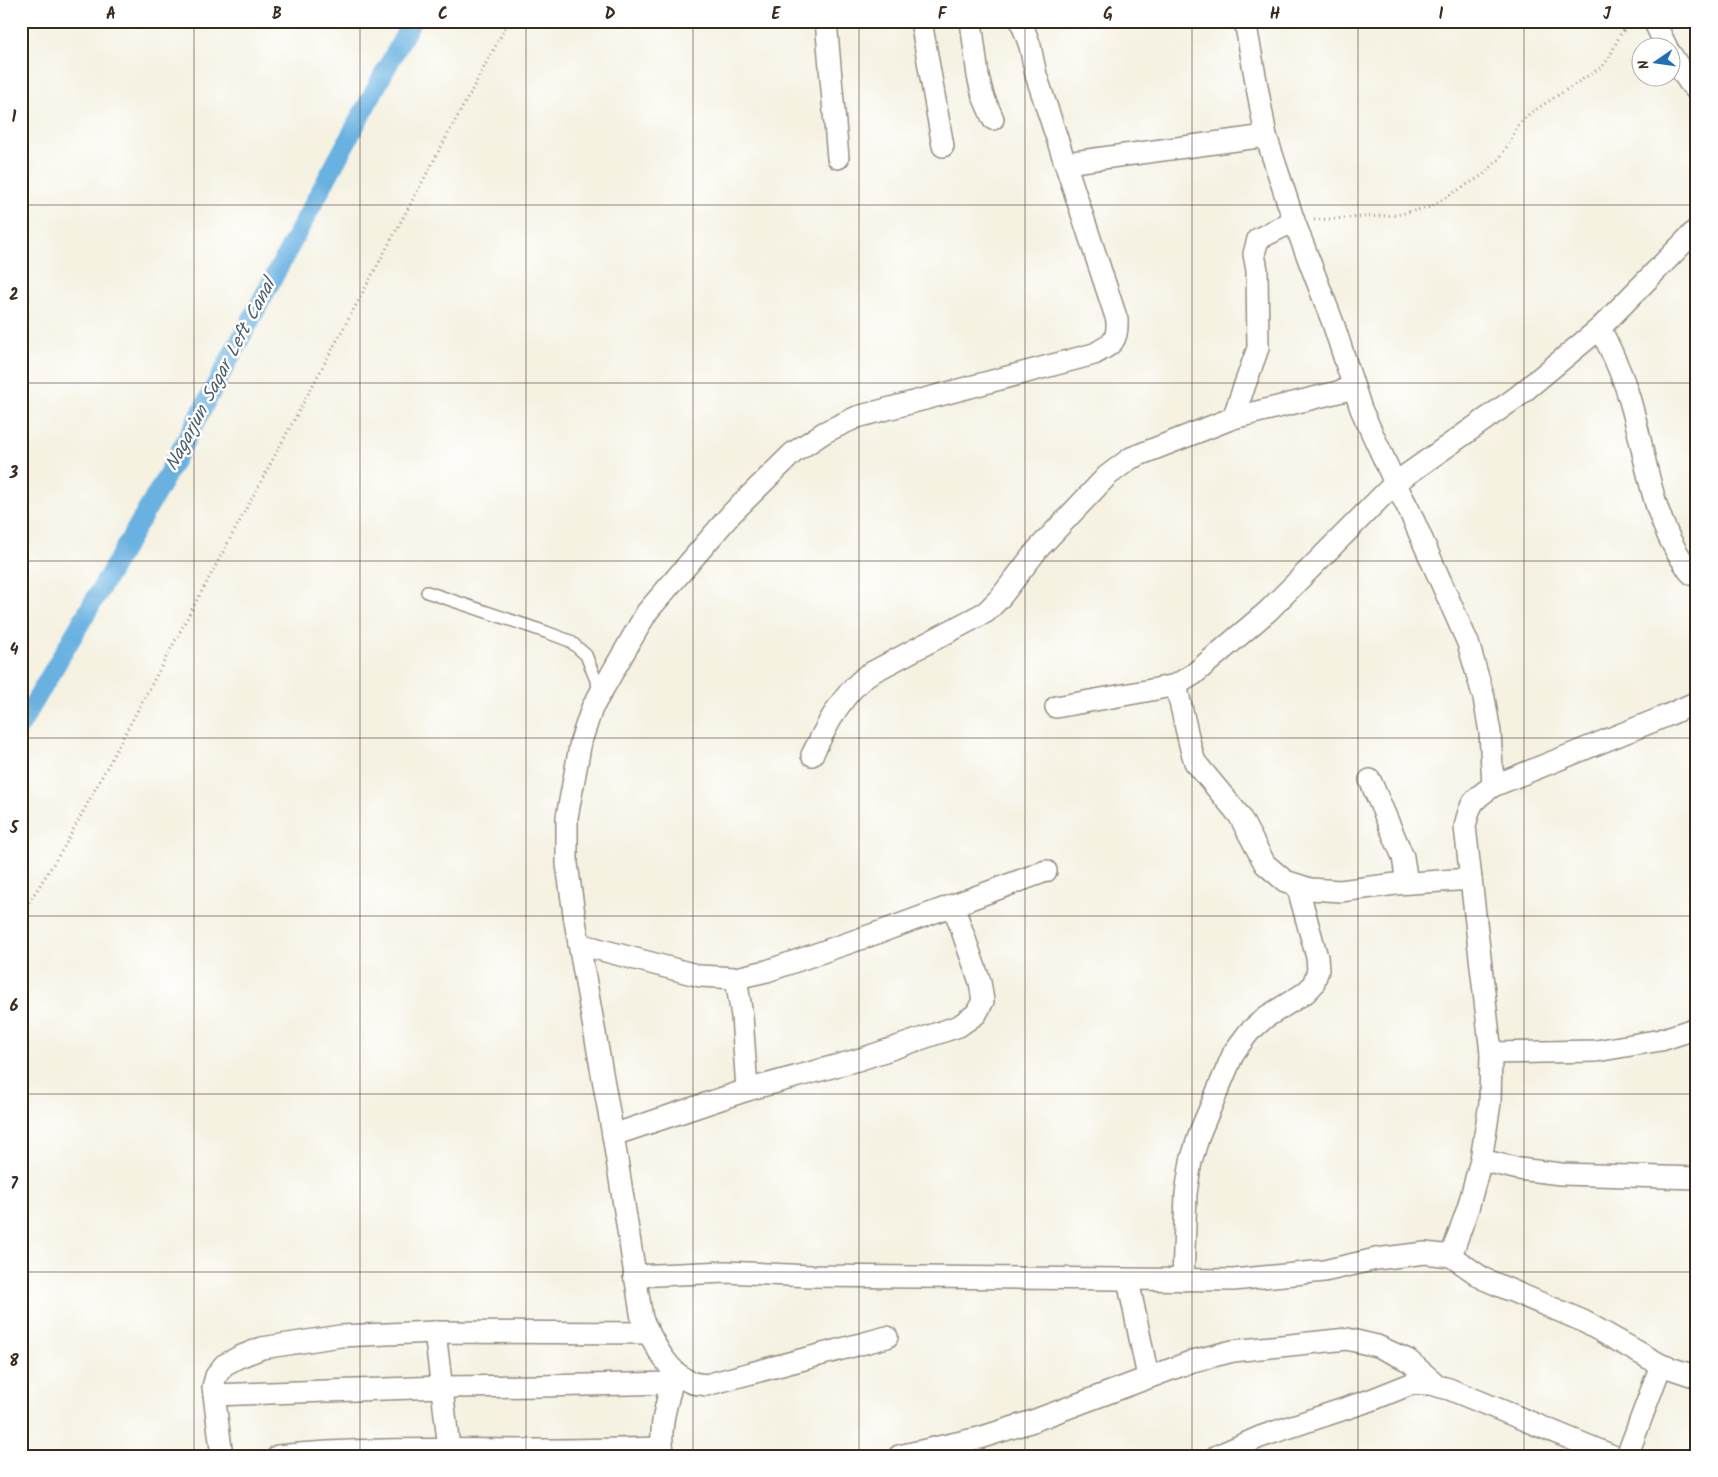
<svg xmlns="http://www.w3.org/2000/svg" width="1718" height="1477" viewBox="0 0 1718 1477" font-family="Kalam,sans-serif">
	<style>
		.lines { fill: none; stroke-linecap: round; stroke-linejoin: round }
		.canal { stroke: #68b1e0; stroke-width: 19 }
		.lane-casing { stroke: #988e80; stroke-width: 14 }
		.street-casing { stroke: #988e80; stroke-width: 24 }
		.path { stroke: #988e80; stroke-width: 3; stroke-dasharray: 1 4; stroke-linecap: butt }
		.lane { stroke: #fff; stroke-width: 11 }
		.street { stroke: #fff; stroke-width: 21 }
		.grid { fill: none; stroke: #3b2a1e; stroke-width: 1; stroke-opacity: 0.55 }
		.labels { text-anchor: middle; dominant-baseline: central; stroke-width: 5; stroke-linejoin: round; paint-order: stroke }
		.water-label { font-size: 19px; font-style: italic; fill: #4d606c; stroke: #fff }
		.neatline { fill: none; stroke: #3b2a1e; stroke-width: 2 }
		.grid-label { font-size: 16px; text-anchor: middle; font-weight: bold; fill: #3b2a1e }
	</style>
	<rect width="100%" height="100%" fill="#fff"/>
	<filter id="ink" filterUnits="userSpaceOnUse"><feTurbulence type="fractalNoise" baseFrequency=".02" numOctaves="2"/><feDisplacementMap in="SourceGraphic" scale="10" xChannelSelector="R" yChannelSelector="G"/><feConvolveMatrix kernelMatrix="1 2 1 2 8 2 1 2 1" color-interpolation-filters="sRGB"/></filter>
	<filter id="wash" filterUnits="userSpaceOnUse"><feTurbulence type="fractalNoise" baseFrequency=".0096" numOctaves="4" result="noise"/><feDisplacementMap in="SourceGraphic" scale="20" xChannelSelector="R" yChannelSelector="G"/><feGaussianBlur stdDeviation="1.12" result="paint"/><feColorMatrix in="noise" values="0 0 0 0 0 0 0 0 0 0 0 0 0 0 0 0 0 1.4 0 .05"/><feComposite in="paint" operator="in"/></filter>
	<g filter="url(#wash)">
		<rect width="100%" height="100%" fill="#f5f2e2"/>
		<g class="lines">
			<polyline class="canal" points="21,725 162,484 412,21"/>
		</g>
	</g>
	<g filter="url(#ink)">
		<g class="lines">
			<defs>
				<polyline id="lane" points="427,592 546,632 570,641 586,655 601,693"/>
				<g id="street">
					<polyline points="826,21 838,158"/>
					<polyline points="921,21 943,146"/>
					<polyline points="971,21 978,76 983,96 993,119"/>
					<polyline points="1245,21 1266,136 1294,221 1333,323 1361,409 1395,483 1409,510 1468,643 1484,698 1490,732 1493,786"/>
					<polyline points="1654,21 1667,48"/>
					<polyline points="1670,53 1689,82 1697,91"/>
					<polyline points="1066,163 1266,136"/>
					<path d="M1600 328C1611 350 1621 371 1628 394 1646 450 1649 514 1684 563 1688 569 1690 575 1697 576"/>
					<polyline points="1233,418 1258,348 1257,270 1254,254 1258,239 1294,221"/>
					<polyline points="1176,685 1191,749 1195,762 1239,815 1265,864 1285,881 1310,889 1340,891 1396,884 1471,879"/>
					<polyline points="1056,707 1146,691 1176,685 1194,674 1268,611 1395,483 1517,397 1600,328 1697,229"/>
					<path d="M812 755C829 722 838 700 867 675L986 612 1000 598 1037 550 1107 476 1131 458 1233 418 1354 388"/>
					<polyline points="1370,780 1403,857 1407,883"/>
					<polyline points="579,944 700,976 736,978 767,971 883,931 1046,871"/>
					<polyline points="736,978 742,1016 747,1090"/>
					<polyline points="1491,1053 1596,1051 1661,1040 1697,1028"/>
					<polyline points="613,1135 747,1090 861,1059 959,1026 976,1014 983,1001 980,982 953,905"/>
					<polyline points="1481,1160 1519,1169 1561,1174 1697,1178"/>
					<path d="M1451 1256 1468 1208 1481 1160 1490 1103 1491 1053 1465 827C1470 802 1473 800 1493 786L1666 716 1697 702"/>
					<polyline points="634,1276 725,1272 811,1276 1233,1280 1324,1271 1376,1259 1425,1253 1451,1256 1484,1279 1583,1321 1661,1365 1697,1377"/>
					<polyline points="1128,1280 1148,1377"/>
					<polyline points="1183,1280 1186,1193 1191,1161 1200,1132 1234,1052 1249,1032 1266,1017 1305,993 1313,985 1318,970 1317,957 1297,885"/>
					<polyline points="435,1332 450,1456"/>
					<path d="M887 1337 706 1385C701 1384 695 1384 690 1382 666 1371 653 1341 642 1319L613 1135 575 921 567 864V817L581 741 592 708 647 612 732 513 793 453 825 432 857 417 1094 354C1112 344 1118 342 1117 320L1036 75 1030 46 1021 21"/>
					<polyline points="214,1395 442,1387 542,1386 672,1383"/>
					<polyline points="222,1456 213,1387 216,1376 224,1365 239,1357 262,1348 340,1336 435,1332 649,1333"/>
					<path d="M278 1456C366 1447 455 1450 544 1450 583 1450 623 1449 662 1448"/>
					<path d="M664 1456C657 1429 668 1399 675 1372"/>
					<polyline points="899,1456 979,1438 1030,1422 1193,1361 1233,1351 1347,1339 1377,1346 1408,1360 1437,1385"/>
					<polyline points="1217,1456 1260,1437 1371,1400 1411,1384 1430,1384 1449,1389 1613,1456"/>
					<polyline points="1627,1456 1661,1365"/>
				</g>
			</defs>
			<use href="#lane" class="lane-casing"/>
			<use href="#street" class="street-casing"/>
			<g class="path">
				<polyline points="1314,220 1396,215 1430,207 1483,175 1499,159 1511,140 1517,126 1529,114 1603,66 1609,58 1620,35 1631,21"/>
				<polyline points="21,915 64,847 509,21"/>
				<polyline points="21,1105 26,1151 21,1160"/>
			</g>
			<use href="#lane" class="lane"/>
			<use href="#street" class="street"/>
		</g>
	</g>
	<path class="grid" d="M194 21V1456M360 21V1456M526 21V1456M693 21V1456M859 21V1456M1025 21V1456M1192 21V1456M1358 21V1456M1524 21V1456M21 205H1697M21 383H1697M21 561H1697M21 738H1697M21 916H1697M21 1094H1697M21 1272H1697"/>
	<g class="labels">
		<g class="water-label">
			<text transform="translate(221 375) rotate(-62)">Nagarjun Sagar Left Canal</text>
		</g>
	</g>
	<rect width="1718" height="1477" fill="none" stroke="#fff" stroke-width="55"/>
	<g transform="translate(1656 62) rotate(257)"><circle r="24" fill="#ffffff" stroke="#b1aaa5"/>
	<path d="M0-4L9 19L0 12L-9 19Z" fill="#1f6fb2"/>
	<text y="-8" font-size="14" font-weight="bold" text-anchor="middle" fill="#3b2a1e">N</text>
	</g>
	<rect x="28" y="28" width="1662" height="1422" class="neatline"/>
	<g class="grid-label">
		<text x="111" y="19">A</text>
		<text x="277" y="19">B</text>
		<text x="443" y="19">C</text>
		<text x="610" y="19">D</text>
		<text x="776" y="19">E</text>
		<text x="942" y="19">F</text>
		<text x="1108" y="19">G</text>
		<text x="1275" y="19">H</text>
		<text x="1441" y="19">I</text>
		<text x="1607" y="19">J</text>
		<text x="14" y="122">1</text>
		<text x="14" y="300">2</text>
		<text x="14" y="478">3</text>
		<text x="14" y="655">4</text>
		<text x="14" y="833">5</text>
		<text x="14" y="1011">6</text>
		<text x="14" y="1189">7</text>
		<text x="14" y="1366">8</text>
	</g>
</svg>
